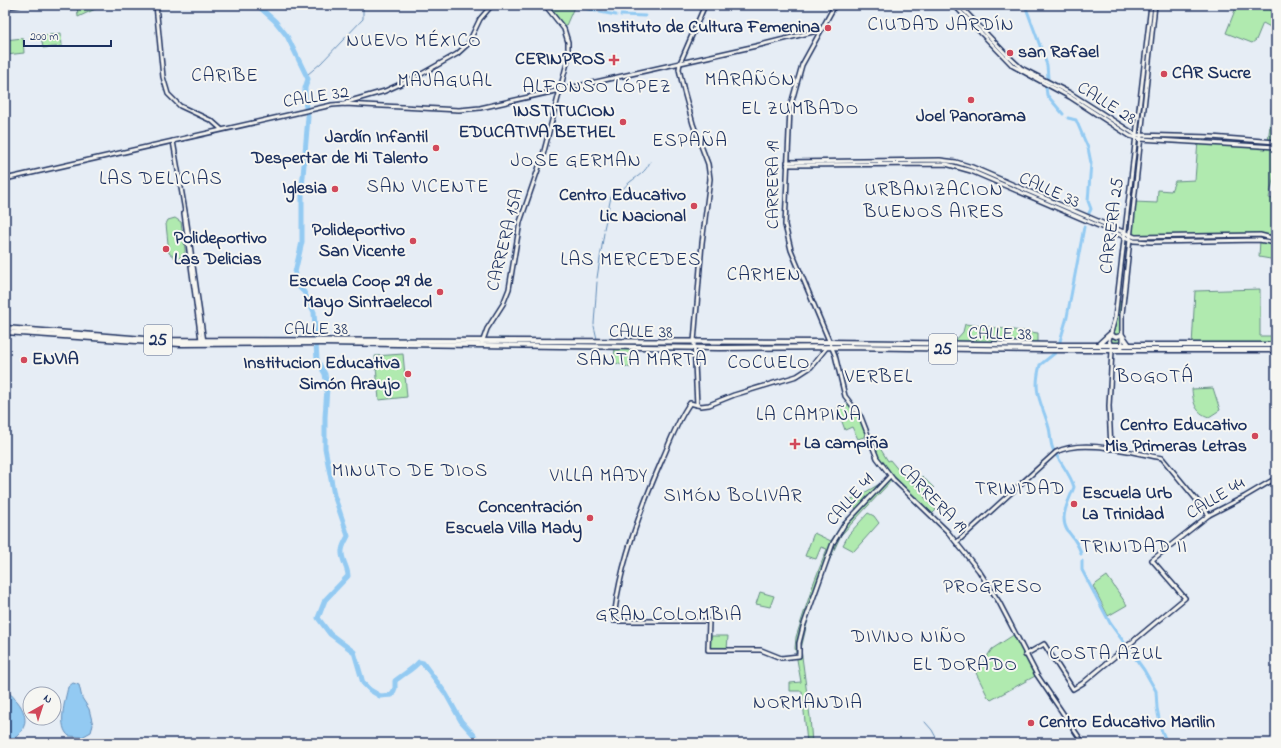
<svg xmlns="http://www.w3.org/2000/svg" width="1281" height="748" viewBox="0 0 1281 748" font-family="'Indie Flower',sans-serif">
	<style>
		.green { fill: #b0eaaf; stroke: #668c86 }
		.water { fill: #93caf2; stroke: #638cb7 }
		.lines { fill: none; stroke-linecap: round; stroke-linejoin: round }
		.stream { stroke: #638cb7; stroke-width: 1 }
		.canal { stroke: #93caf2; stroke-width: 3 }
		.river { stroke: #93caf2; stroke-width: 5 }
		.tertiary-casing { stroke: #1b2f5e; stroke-width: 6 }
		.secondary-casing { stroke: #1b2f5e; stroke-width: 6 }
		.trunk-casing { stroke: #1b2f5e; stroke-width: 7 }
		.tertiary { stroke: #f6f6f2; stroke-width: 3 }
		.secondary { stroke: #f6f6f2; stroke-width: 3 }
		.trunk { stroke: #f6f6f2; stroke-width: 4 }
		.poi-dot { fill: #d1495b; stroke: #f6f6f2; stroke-width: 1.5 }
		.labels { text-anchor: middle; dominant-baseline: central; stroke-width: 4; stroke-linejoin: round; paint-order: stroke }
		.shield { fill: #f6f6f2; stroke: #5d6b8a; stroke-width: 1 }
		.shield-label { font-size: 17px; font-weight: bold; fill: #1b2f5e }
		.poi-label { font-size: 18px; font-weight: bold; fill: #1b2f5e; stroke: #f6f6f2; text-anchor: end }
		.street-label { font-size: 18px; fill: #1b2f5e; stroke: #f6f6f2 }
		.neighbourhood-label { font-size: 19px; letter-spacing: 1px; fill: #1b2f5e; stroke: #f6f6f2 }
	</style>
	<rect width="100%" height="100%" fill="#e6edf5"/>
	<filter id="ink" filterUnits="userSpaceOnUse"><feTurbulence type="fractalNoise" baseFrequency=".025" numOctaves="2"/><feDisplacementMap in="SourceGraphic" scale="8" xChannelSelector="R" yChannelSelector="G"/><feConvolveMatrix kernelMatrix="1 2 1 2 8 2 1 2 1" color-interpolation-filters="sRGB"/></filter>
	<g filter="url(#ink)">
		<g class="green">
			<polygon points="77,5 104,5 78,17"/>
			<polygon points="545,5 575,5 564,30"/>
			<polygon points="1237,5 1276,5 1276,30 1263,23 1256,40 1252,43 1226,33"/>
			<polygon points="61,33 62,46 43,48 41,36"/>
			<polygon points="23,38 24,53 6,55 5,40"/>
			<polygon points="1276,101 1276,142 1268,142 1272,108"/>
			<polygon points="1198,141 1276,147 1276,167 1269,198 1276,200 1276,239 1260,235 1150,238 1130,235 1134,202 1157,203 1158,190 1171,191 1175,181 1195,180"/>
			<polygon points="175,218 181,222 185,249 185,253 179,258 175,258 169,253 166,224 168,220"/>
			<polygon points="1260,240 1276,243 1276,260 1259,257"/>
			<polygon points="1260,289 1260,336 1274,336 1274,311 1276,311 1276,345 1192,346 1195,291"/>
			<polygon points="1117,301 1123,302 1122,345 1109,345"/>
			<polygon points="965,324 1038,333 1038,345 953,343 963,332"/>
			<polygon points="615,349 632,350 631,368 613,362"/>
			<polygon points="403,354 407,397 379,400 375,356"/>
			<path d="M1213 388 1220 410 1209 417C1195 413 1193 402 1192 389Z"/>
			<polygon points="851,404 861,417 867,436 858,439 852,427 845,430 837,408"/>
			<polygon points="878,445 888,461 890,460 900,472 914,485 922,476 934,488 924,497 936,510 931,515 893,479 841,535 827,565 808,619 801,649 810,717 812,743 807,743 802,691 790,691 790,683 801,682 795,648 796,637 814,582 827,549 821,547 816,559 805,556 814,533 831,541 842,524 856,509 850,501 883,482 890,476 872,448"/>
			<polygon points="868,513 874,516 879,523 854,551 843,545 849,534"/>
			<polygon points="1107,576 1127,605 1108,616 1093,586"/>
			<polygon points="760,592 774,596 770,607 756,604"/>
			<polygon points="1015,634 1037,675 991,700 988,697 976,673 992,649"/>
			<polygon points="708,636 728,636 727,650 708,650"/>
		</g>
		<g class="water">
			<path d="M73 683 79 685 82 698 89 709 93 725 91 732 82 737 69 736C57 727 65 701 68 687Z"/>
			<path d="M5 691C10 692 13 697 17 701 31 718 26 734 6 743Z"/>
		</g>
		<g class="lines">
			<g class="stream">
				<polyline points="307,75 321,63 363,19 363,10 366,5"/>
				<path d="M604 229 611 197C620 193 623 188 630 182 639 175 645 173 650 162"/>
				<polyline points="597,278 604,233"/>
				<polyline points="594,324 597,282"/>
				<polyline points="594,326 597,339"/>
				<polyline points="925,722 932,730 939,743"/>
			</g>
			<g class="canal">
				<polyline points="1025,5 1047,65 1048,78"/>
				<polyline points="577,6 596,11"/>
				<polyline points="600,12 616,15"/>
				<polyline points="621,15 645,16"/>
				<polyline points="1046,87 1047,95 1063,114"/>
				<polyline points="1068,118 1076,120 1088,148 1091,163 1088,201 1091,209 1089,213"/>
				<path d="M1081 554C1079 544 1073 538 1067 530 1059 516 1069 501 1074 487 1070 473 1060 463 1053 449 1050 443 1051 435 1049 428 1042 402 1032 394 1040 365L1055 353 1058 348 1067 317 1084 227"/>
				<polyline points="1082,561 1082,570 1110,623 1144,670 1156,691 1157,708 1161,729 1167,743"/>
			</g>
			<path class="river" d="M257 5 275 21 287 36 308 79 305 88V102L308 117 302 188V242L293 281 304 292 314 312 317 360 325 374 327 388 325 417V448L334 495 348 536C346 540 342 546 342 551 341 560 348 567 348 576L325 600 318 618 330 634 354 652 363 683 370 690 380 696 392 695 395 688V681C403 674 412 670 419 662L423 663 446 694 461 721 474 735 479 743"/>
			<defs>
				<g id="tertiary">
					<polyline points="156,5 163,77 168,94 180,106 212,121 221,129"/>
					<polyline points="954,5 1013,66 1070,97 1130,136 1140,139 1276,147"/>
					<polyline points="959,5 1006,54 1021,68 1070,93 1136,135 1211,137 1276,142"/>
					<polyline points="5,7 19,5"/>
					<polyline points="680,63 679,69 684,91 693,124 708,164 710,179 702,243 694,342 697,405"/>
					<polyline points="345,104 347,102 385,91 418,76 457,54 468,44 480,19 492,5"/>
					<polyline points="173,141 186,217 204,342"/>
					<polyline points="787,162 940,160 956,162 972,167 1135,237 1260,235 1276,239"/>
					<polyline points="787,165 946,164 971,171 1134,241 1151,242 1259,240 1276,243"/>
					<polyline points="184,213 201,340"/>
					<polyline points="482,343 487,329 503,304 509,289 520,222 543,155 568,59 568,42 564,29 545,5"/>
					<path d="M827 347 811 367 797 376 734 395 709 405 701 406 690 403C677 421 671 440 662 460 641 508 618 568 614 621H709L708 650H761L781 658 799 656V643L803 627 833 543 844 525 890 476"/>
					<polyline points="1111,449 1109,406 1112,350"/>
					<path d="M957 542 1056 452C1084 438 1132 453 1162 458L1209 515"/>
					<polyline points="1025,655 1044,644 1073,689 1083,683 1185,598 1152,560 1209,515 1244,497 1276,478"/>
				</g>
				<g id="secondary">
					<polyline points="835,5 802,65 790,108 785,225 791,250 835,355 845,396 861,417 877,458 893,479 947,531 979,571 999,602 1037,675 1083,743"/>
					<polyline points="680,63 705,5"/>
					<polyline points="5,179 332,105 345,104 459,110 480,108 756,46 821,30"/>
					<polyline points="1110,334 1116,337 1122,335"/>
					<polyline points="1122,347 1122,314 1155,5"/>
					<polyline points="1112,350 1109,340 1115,318 1151,5"/>
				</g>
				<g id="trunk">
					<polyline points="5,328 157,340 829,342 1061,345 1276,345"/>
					<polyline points="5,332 180,344 321,343 720,348 844,347 1041,350 1276,350"/>
					<polyline points="1122,335 1129,345"/>
					<polyline points="1099,344 1110,334"/>
				</g>
			</defs>
			<use href="#tertiary" class="tertiary-casing"/>
			<use href="#secondary" class="secondary-casing"/>
			<use href="#trunk" class="trunk-casing"/>
			<use href="#tertiary" class="tertiary"/>
			<use href="#secondary" class="secondary"/>
			<use href="#trunk" class="trunk"/>
		</g>
	</g>
	<g class="poi-dot">
		<circle cx="828" cy="28" r="4"/>
		<circle cx="1010" cy="53" r="4"/>
		<path d="M612 54h4v4h4v4h-4v4h-4v-4h-4v-4h4z"/>
		<circle cx="1164" cy="74" r="4"/>
		<circle cx="971" cy="100" r="4"/>
		<circle cx="623" cy="122" r="4"/>
		<circle cx="436" cy="148" r="4"/>
		<circle cx="335" cy="189" r="4"/>
		<circle cx="694" cy="206" r="4"/>
		<circle cx="413" cy="241" r="4"/>
		<circle cx="166" cy="249" r="4"/>
		<circle cx="440" cy="292" r="4"/>
		<circle cx="24" cy="360" r="4"/>
		<circle cx="408" cy="374" r="4"/>
		<circle cx="1255" cy="436" r="4"/>
		<path d="M793 438h4v4h4v4h-4v4h-4v-4h-4v-4h4z"/>
		<circle cx="1074" cy="504" r="4"/>
		<circle cx="590" cy="518" r="4"/>
		<circle cx="1031" cy="723" r="4"/>
	</g>
	<g class="labels">
		<g class="shield">
			<rect x="144" y="325" width="28" height="30" rx="3"/>
			<rect x="929" y="334" width="28" height="30" rx="3"/>
		</g>
		<g class="shield-label">
			<text x="158" y="340">25</text>
			<text x="943" y="349">25</text>
		</g>
		<g class="poi-label">
			<text x="820" y="28">Instituto de Cultura Femenina</text>
			<text x="1018" y="53" text-anchor="start">san Rafael</text>
			<text x="605" y="60">CERINPROS</text>
			<text x="1172" y="74" text-anchor="start">CAR Sucre</text>
			<text x="615" y="112">INSTITUCION<tspan x="615" dy="21">EDUCATIVA BETHEL</tspan></text>
			<text x="971" y="117" text-anchor="middle">Joel Panorama</text>
			<text x="428" y="138">Jardín Infantil<tspan x="428" dy="21">Despertar de Mi Talento</tspan></text>
			<text x="327" y="189">Iglesia</text>
			<text x="686" y="196">Centro Educativo<tspan x="686" dy="21">Lic Nacional</tspan></text>
			<text x="405" y="231">Polideportivo<tspan x="405" dy="21">San Vicente</tspan></text>
			<text x="174" y="239" text-anchor="start">Polideportivo<tspan x="174" dy="21">Las Delicias</tspan></text>
			<text x="432" y="282">Escuela Coop 29 de<tspan x="432" dy="21">Mayo Sintraelecol</tspan></text>
			<text x="32" y="360" text-anchor="start">ENVIA</text>
			<text x="400" y="364">Institucion Educativa<tspan x="400" dy="21">Simón Araujo</tspan></text>
			<text x="1247" y="426">Centro Educativo<tspan x="1247" dy="21">Mis Primeras Letras</tspan></text>
			<text x="804" y="444" text-anchor="start">La campiña</text>
			<text x="1082" y="494" text-anchor="start">Escuela Urb<tspan x="1082" dy="21">La Trinidad</tspan></text>
			<text x="582" y="508">Concentración<tspan x="582" dy="21">Escuela Villa Mady</tspan></text>
			<text x="1039" y="723" text-anchor="start">Centro Educativo Marilin</text>
		</g>
		<g class="street-label">
			<text transform="translate(316 98) rotate(-9)">CALLE 32</text>
			<text transform="translate(1106 104) rotate(32)">CALLE 28</text>
			<text transform="translate(774 185) rotate(-90)">CARRERA 19</text>
			<text transform="translate(1049 191) rotate(24)">CALLE 33</text>
			<text transform="translate(1113 226) rotate(-83)">CARRERA 25</text>
			<text transform="translate(506 240) rotate(-76)">CARRERA 15A</text>
			<text x="316" y="330">CALLE 38</text>
			<text transform="translate(641 333) rotate(1)">CALLE 38</text>
			<text transform="translate(1000 335) rotate(1)">CALLE 38</text>
			<text transform="translate(932 499) rotate(46)">CARRERA 19</text>
			<text transform="translate(1216 499) rotate(-31)">CALLE 44</text>
			<text transform="translate(851 500) rotate(-49)">CALLE 41</text>
		</g>
		<g class="neighbourhood-label">
			<text x="941" y="25">CIUDAD JARDÍN</text>
			<text x="414" y="41">NUEVO MÉXICO</text>
			<text x="225" y="76">CARIBE</text>
			<text x="750" y="80">MARAÑÓN</text>
			<text x="445" y="81">MAJAGUAL</text>
			<text x="597" y="87">ALFONSO LÓPEZ</text>
			<text x="800" y="109">EL ZUMBADO</text>
			<text x="690" y="141">ESPAÑA</text>
			<text x="576" y="161">JOSE GERMAN</text>
			<text x="161" y="179">LAS DELICIAS</text>
			<text x="428" y="187">SAN VICENTE</text>
			<text x="934" y="190">URBANIZACION<tspan x="934" dy="22">BUENOS AIRES</tspan></text>
			<text x="631" y="260">LAS MERCEDES</text>
			<text x="764" y="275">CARMEN</text>
			<text x="642" y="360">SANTA MARTA</text>
			<text x="769" y="363">COCUELO</text>
			<text x="879" y="377">VERBEL</text>
			<text x="1155" y="377">BOGOTÁ</text>
			<text x="809" y="415">LA CAMPIÑA</text>
			<text x="410" y="471">MINUTO DE DIOS</text>
			<text x="599" y="476">VILLA MADY</text>
			<text x="1020" y="489">TRINIDAD</text>
			<text x="733" y="496">SIMÓN BOLIVAR</text>
			<text x="1134" y="547">TRINIDAD II</text>
			<text x="993" y="587">PROGRESO</text>
			<text x="669" y="615">GRAN COLOMBIA</text>
			<text x="909" y="637">DIVINO NIÑO</text>
			<text x="1106" y="654">COSTA AZUL</text>
			<text x="965" y="665">EL DORADO</text>
			<text x="808" y="703">NORMANDIA</text>
		</g>
	</g>
	<rect width="1281" height="748" fill="none" stroke="#f6f6f2" stroke-width="20"/>
	<rect x="10" y="10" width="1261" height="728" fill="none" stroke="#1b2f5e" stroke-width="1.5" filter="url(#ink)"/>
	<g transform="translate(42 706) rotate(39)"><circle r="19" fill="#f6f6f2" stroke="#9ea6b7"/>
	<path d="M0-3L7 15L0 10L-7 15Z" fill="#d1495b"/>
	<text y="-6" font-size="11" font-weight="bold" text-anchor="middle" fill="#1b2f5e">N</text>
	</g>
	<path d="M24 40v6h87v-6" fill="none" stroke="#1b2f5e" stroke-width="2"/>
	<text x="30" y="40" font-size="12" fill="#1b2f5e" stroke="#f6f6f2" stroke-width="3" paint-order="stroke">200 m</text>
</svg>
